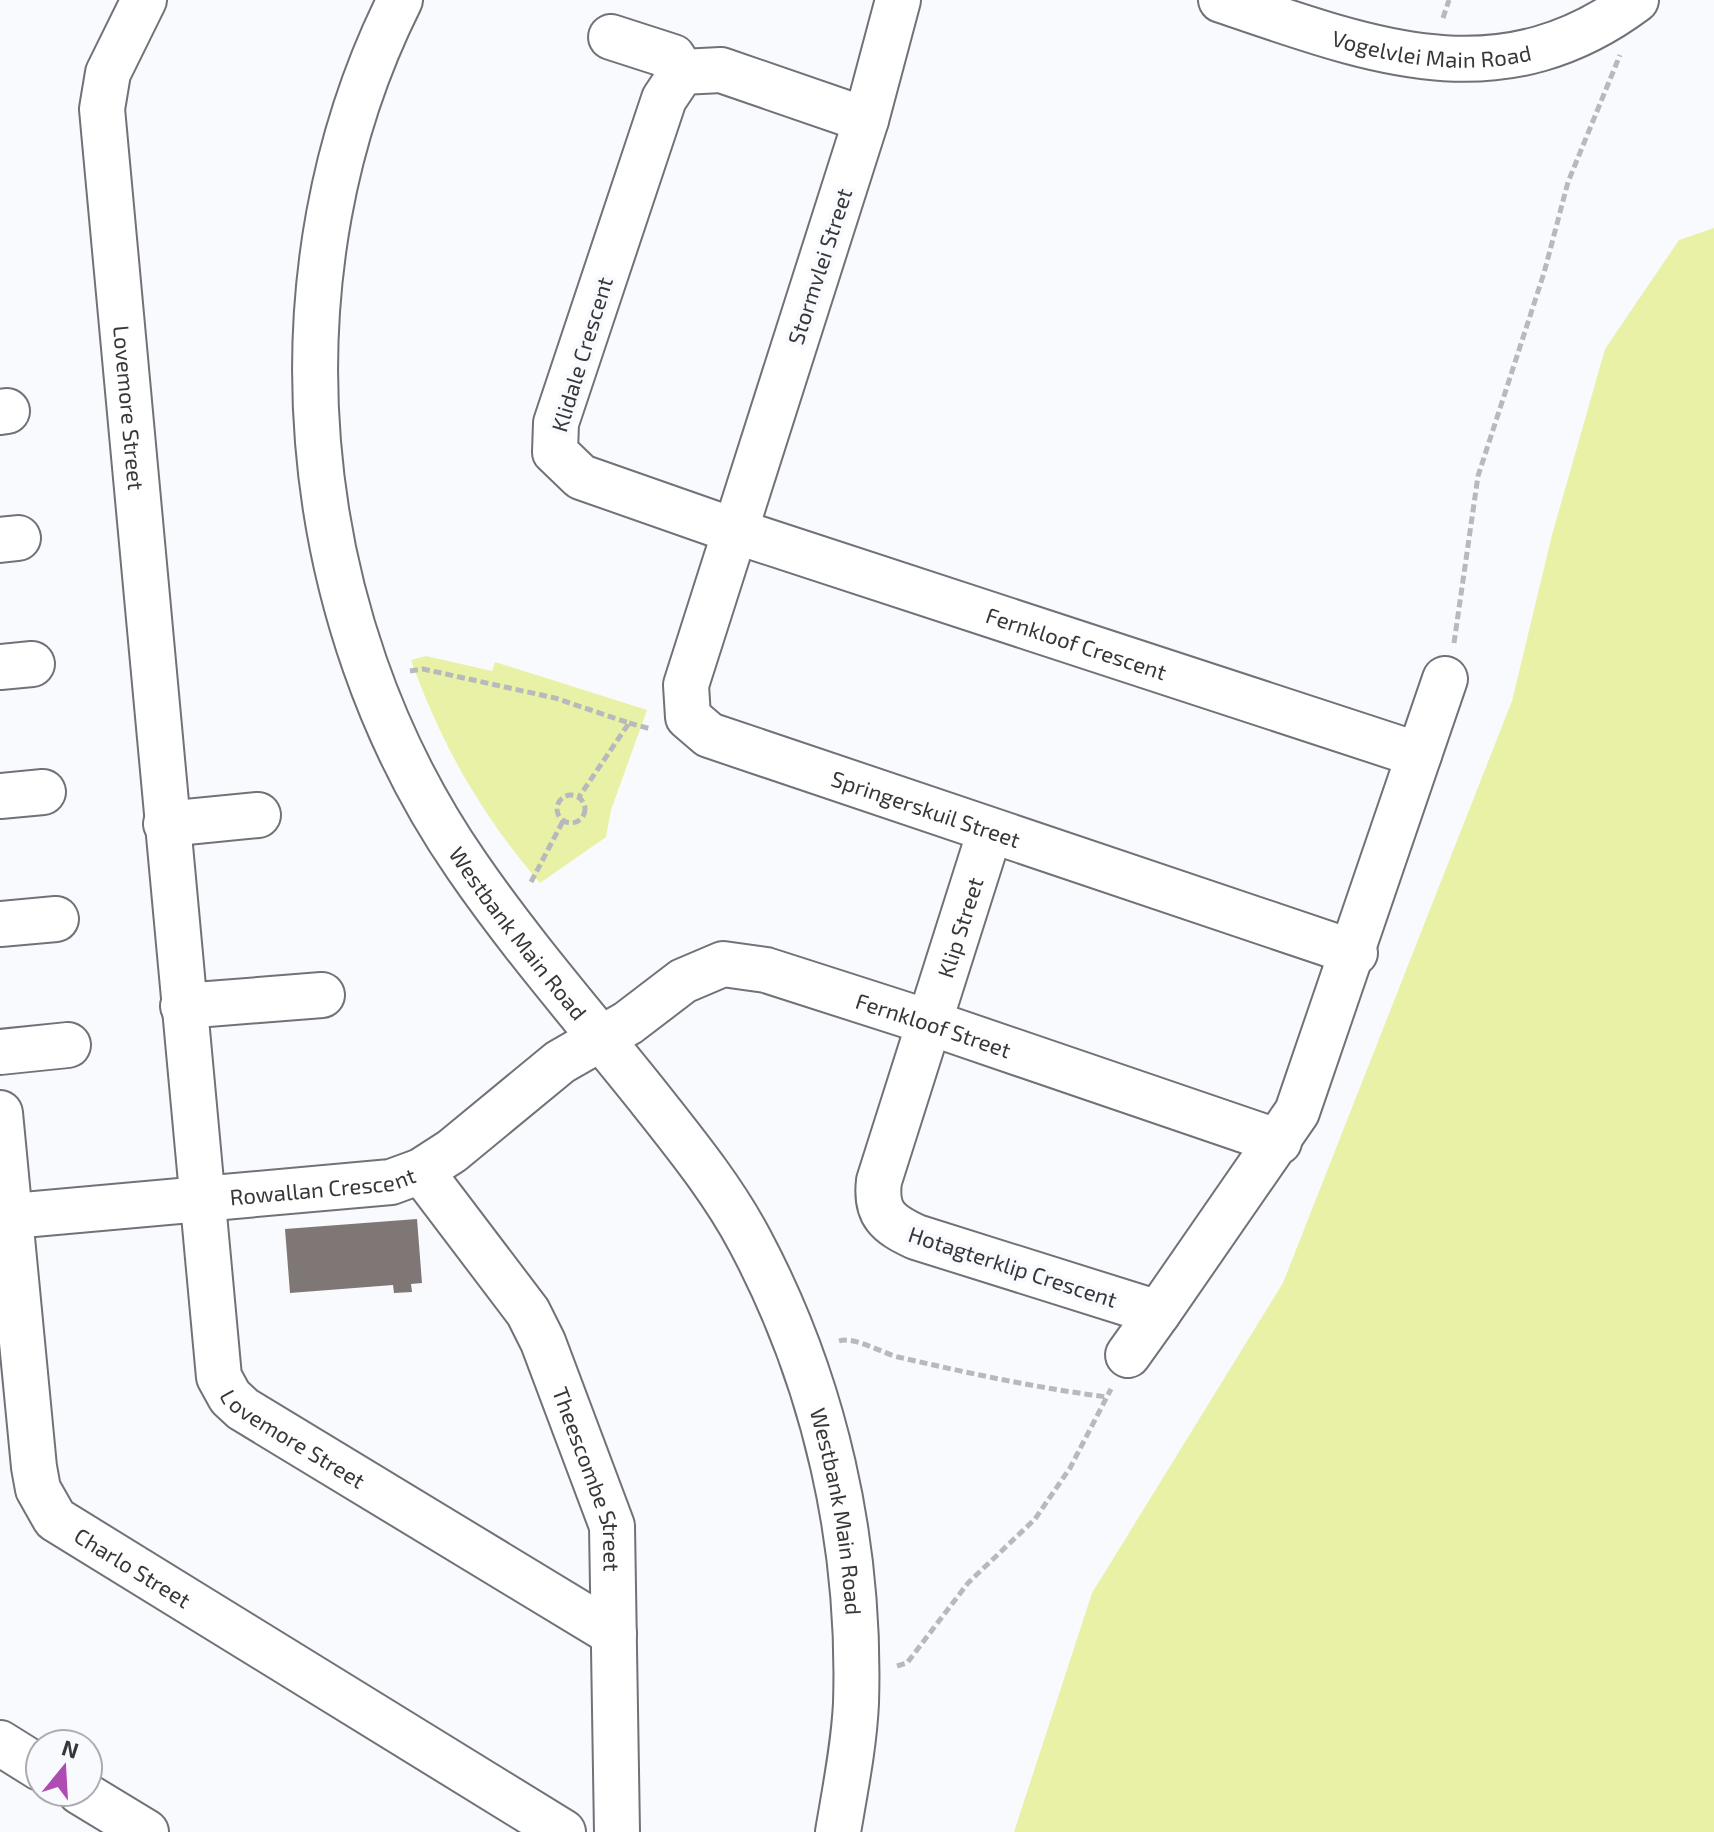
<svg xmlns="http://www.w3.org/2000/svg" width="1714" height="1832" viewBox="0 0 1714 1832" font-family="'Exo 2',sans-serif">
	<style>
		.green { fill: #e9f1a6 }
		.building { fill: #7e7776 }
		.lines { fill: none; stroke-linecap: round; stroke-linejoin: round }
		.minor-casing { stroke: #6f7277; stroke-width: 48 }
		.path { stroke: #b7b9bd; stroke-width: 5; stroke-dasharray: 8 4; stroke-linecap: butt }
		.minor { stroke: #fff; stroke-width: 44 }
		.labels { text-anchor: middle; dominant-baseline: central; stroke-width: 8; stroke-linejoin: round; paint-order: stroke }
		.street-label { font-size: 22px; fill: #36373a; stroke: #f8fafe }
	</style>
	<rect width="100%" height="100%" fill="#f8fafe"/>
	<g class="green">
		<polygon points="1714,228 1714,1832 1014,1832 1092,1593 1283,1283 1512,701 1552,535 1605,349 1679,240"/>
		<path d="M426 656 492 671 495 662 647 710 611 810 606 837 540 883C482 816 441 744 411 660Z"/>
	</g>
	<polygon class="building" points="417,1219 422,1283 411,1284 412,1292 394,1293 393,1285 290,1293 285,1229"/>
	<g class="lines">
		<defs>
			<g id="minor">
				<path id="s1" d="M144 0 108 73 102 109 219 1377 230 1397 243 1409 614 1634"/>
				<path id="s2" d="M400 0C264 272 295 618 467 866 522 946 586 1019 646 1094 683 1141 722 1188 750 1241 825 1382 861 1543 856 1703 854 1746 845 1790 838 1832"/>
				<path id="s3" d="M898 0 866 120 686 685 688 717 709 735 1355 953"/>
				<path id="s4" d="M1221 0C1365 48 1497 104 1636 0"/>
				<polyline points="611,37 673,57 682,72"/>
				<path id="s5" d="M866 120 721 70 682 72 664 99 556 423 555 452 581 477 735 531 1419 755 1297 1112 1158 1313 916 1237C888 1224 875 1214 879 1181L990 831"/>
				<polyline points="0,412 7,411"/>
				<polyline points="0,540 18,538"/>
				<polyline points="0,667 32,664"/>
				<polyline points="1419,755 1445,679"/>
				<polyline points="0,796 43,792"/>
				<polyline points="166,824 258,815"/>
				<polyline points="0,924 56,919"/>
				<polyline points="183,1006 322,995"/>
				<polyline points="0,1052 68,1045"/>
				<path id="s6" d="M0 1113 34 1467 38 1489 55 1519 563 1832"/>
				<path id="s7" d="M421 1171 528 1312 543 1342 612 1526 617 1832"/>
				<path id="s8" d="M0 1217 391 1182 421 1171 452 1151 560 1062 628 1023 683 981 723 964 766 970 928 1022 1279 1142"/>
				<polyline points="1128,1355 1158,1313"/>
				<polyline points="0,1743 40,1768"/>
				<polyline points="80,1792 146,1832"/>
			</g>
		</defs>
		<use href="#minor" class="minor-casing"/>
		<g class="path">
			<polyline points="1443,18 1449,0"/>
			<polyline points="1454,643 1478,476 1544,273 1568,182 1620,55"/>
			<polyline points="410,671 423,669 555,698 629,723 579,797"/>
			<polyline points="629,723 651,729"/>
			<circle cx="571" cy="809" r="14"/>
			<polyline points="531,882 563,821"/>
			<path d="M839 1341C854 1336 882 1353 898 1357 968 1373 1037 1388 1107 1397"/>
			<polyline points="897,1666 907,1663 968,1583 1035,1519 1070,1468 1111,1389"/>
		</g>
		<use href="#minor" class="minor"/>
	</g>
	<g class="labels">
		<g class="street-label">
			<text stroke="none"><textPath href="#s4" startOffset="218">Vogelvlei Main Road</textPath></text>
			<text transform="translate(819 266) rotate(-72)">Stormvlei Street</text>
			<text transform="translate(581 354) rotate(-73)">Klidale Crescent</text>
			<text stroke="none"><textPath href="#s1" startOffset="418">Lovemore Street</textPath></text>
			<text stroke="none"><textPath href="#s5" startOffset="1154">Fernkloof Crescent</textPath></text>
			<text stroke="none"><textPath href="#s3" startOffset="1006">Springerskuil Street</textPath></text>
			<text stroke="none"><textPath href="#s5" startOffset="2730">Klip Street</textPath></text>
			<text stroke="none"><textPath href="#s2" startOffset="994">Westbank Main Road</textPath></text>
			<text stroke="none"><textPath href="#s8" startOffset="1012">Fernkloof Street</textPath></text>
			<text stroke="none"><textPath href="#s8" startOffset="324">Rowallan Crescent</textPath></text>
			<text transform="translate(1013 1266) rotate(18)">Hotagterklip Crescent</text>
			<text stroke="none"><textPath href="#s1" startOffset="1490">Lovemore Street</textPath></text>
			<text stroke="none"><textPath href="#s7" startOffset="356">Theescombe Street</textPath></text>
			<text stroke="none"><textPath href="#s2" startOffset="1666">Westbank Main Road</textPath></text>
			<text stroke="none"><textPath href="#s6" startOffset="504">Charlo Street</textPath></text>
		</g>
	</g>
	<g transform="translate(64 1768) rotate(18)"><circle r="38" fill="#f8fafe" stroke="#aaacb0" stroke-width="2"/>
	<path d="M0-6L14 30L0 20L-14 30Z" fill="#ae4cb3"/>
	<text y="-12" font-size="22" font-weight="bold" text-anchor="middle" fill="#36373a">N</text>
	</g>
</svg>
